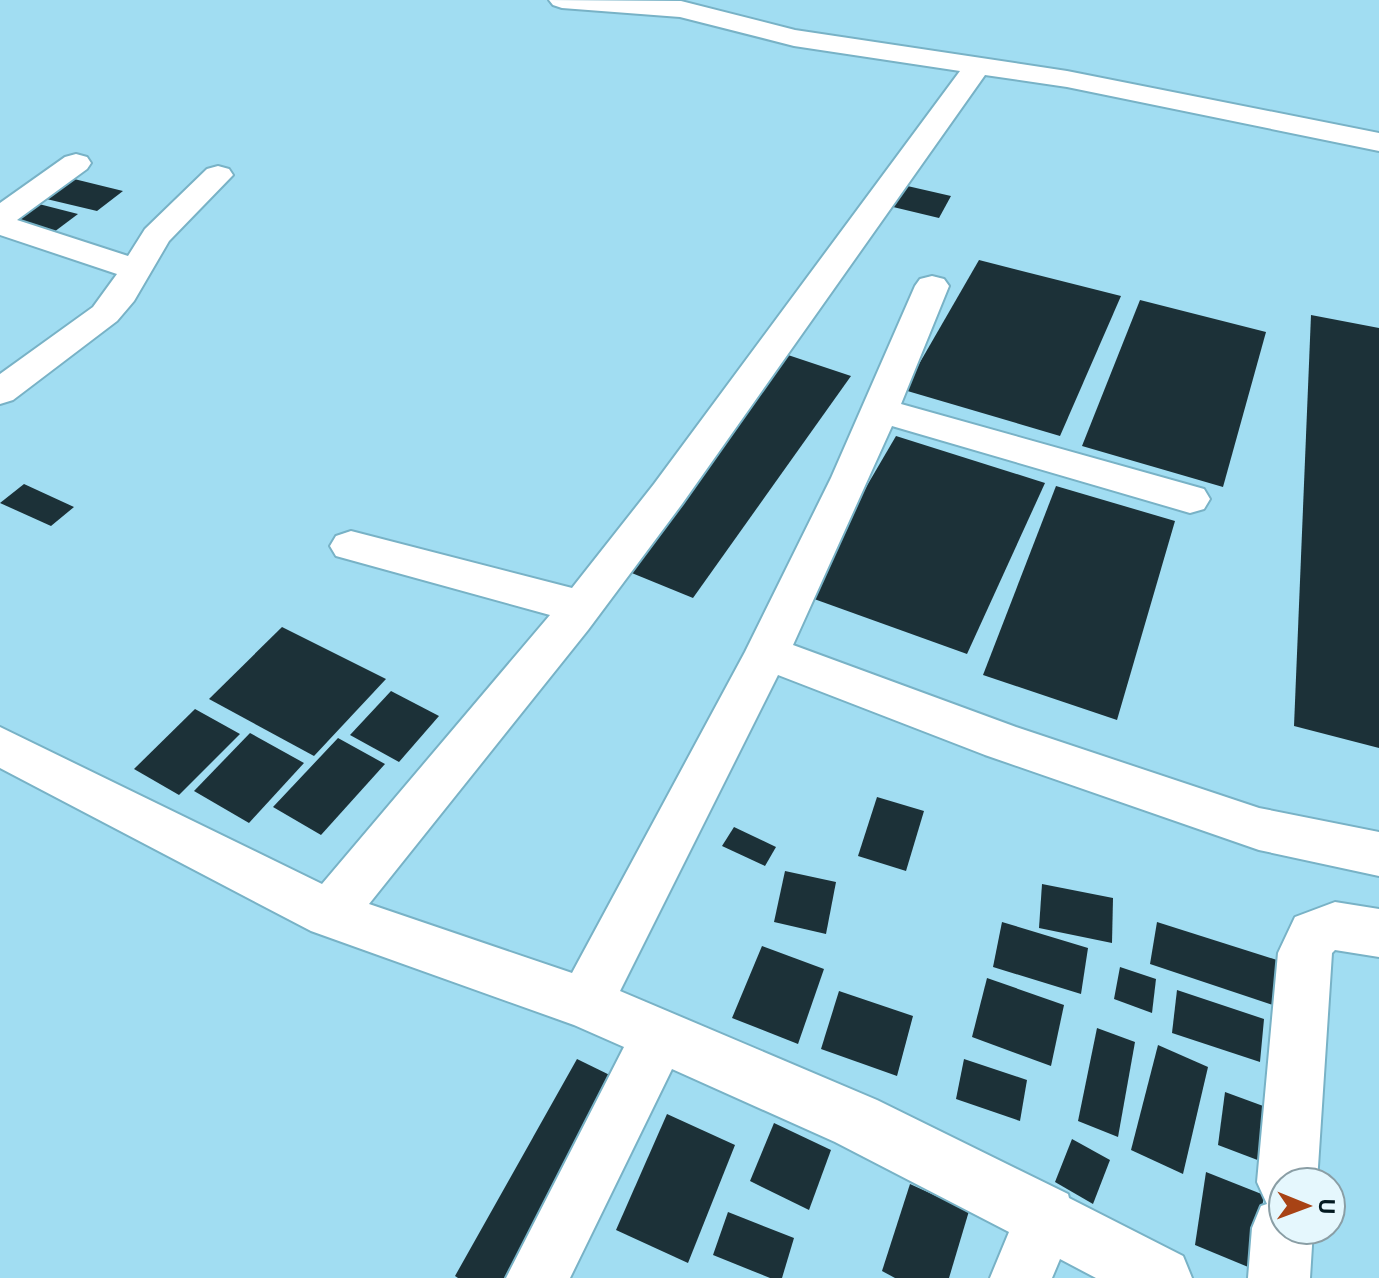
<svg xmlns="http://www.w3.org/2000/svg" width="1379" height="1278" viewBox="0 0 1379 1278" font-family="'Noto Sans',sans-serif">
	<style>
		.building { fill: #1c3138 }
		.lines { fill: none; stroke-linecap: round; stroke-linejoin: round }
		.minor-casing { stroke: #78b2c6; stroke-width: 4 }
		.minor { fill: #fff; fill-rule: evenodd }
	</style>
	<rect width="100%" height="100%" fill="#a1ddf2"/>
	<g class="building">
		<polygon points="66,177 123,191 97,211 38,197"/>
		<polygon points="903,185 951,196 939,218 889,206"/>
		<polygon points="35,203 78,214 50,235 7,225"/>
		<polygon points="979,260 1121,296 1060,436 904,390"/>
		<polygon points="1140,300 1266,332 1223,487 1082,446"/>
		<polygon points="1311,315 1379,328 1379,748 1294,726"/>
		<polygon points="788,355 851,376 693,598 622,569"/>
		<polygon points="896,436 1045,483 967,654 803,595"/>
		<polygon points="24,484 74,507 51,526 0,503"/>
		<polygon points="1056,486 1175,521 1117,720 983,675"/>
		<polygon points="282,627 386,679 314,756 209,699"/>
		<polygon points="391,691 439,716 399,762 350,735"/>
		<polygon points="195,709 240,734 179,795 134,769"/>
		<polygon points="250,733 304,763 249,823 194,791"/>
		<polygon points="338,738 385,764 321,835 273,807"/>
		<polygon points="877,797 924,811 906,871 858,856"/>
		<polygon points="734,827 776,847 765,866 722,846"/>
		<polygon points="785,871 836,882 826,934 774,922"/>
		<polygon points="1042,884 1113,898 1112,943 1039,928"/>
		<polygon points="1002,922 1088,948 1081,994 993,967"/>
		<polygon points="1157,922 1277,960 1273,1005 1150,964"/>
		<polygon points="762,946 824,969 798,1044 732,1018"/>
		<polygon points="1120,967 1156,979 1152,1013 1114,999"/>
		<polygon points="987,978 1064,1005 1051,1066 972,1037"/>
		<polygon points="1177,990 1264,1019 1260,1062 1172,1033"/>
		<polygon points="839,991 913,1016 897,1076 821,1049"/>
		<polygon points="1097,1028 1135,1042 1118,1137 1078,1121"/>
		<polygon points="1158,1045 1208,1067 1183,1174 1131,1150"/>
		<polygon points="577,1059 626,1083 523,1278 458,1278 455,1276"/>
		<polygon points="964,1059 1027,1080 1020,1121 956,1099"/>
		<polygon points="1225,1092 1277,1111 1273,1166 1218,1145"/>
		<polygon points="667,1114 735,1145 688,1263 616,1230"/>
		<polygon points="774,1123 831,1150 809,1210 750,1181"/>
		<polygon points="1072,1139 1110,1160 1093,1204 1055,1182"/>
		<polygon points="1206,1172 1264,1195 1253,1269 1195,1245"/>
		<polygon points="910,1184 969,1211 949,1278 895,1278 882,1271"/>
		<polygon points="728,1212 794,1238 782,1278 770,1278 713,1255"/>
	</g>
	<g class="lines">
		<defs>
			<g id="minor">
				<polygon points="549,0 681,1 795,30 1067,71 1379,133 1379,151 1067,87 985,75 682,504 588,630 369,904 572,973 745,652 831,478 915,286 920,279 932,276 944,279 949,286 901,404 1204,489 1210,499 1204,509 1190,513 892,426 793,645 1016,727 1259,808 1379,832 1379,876 1259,850 985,755 778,675 620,991 877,1100 1068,1194 1069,1198 1183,1256 1192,1278 1096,1278 1060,1259 1052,1278 990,1278 1009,1232 835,1142 672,1069 570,1278 506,1278 624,1047 574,1025 311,931 0,768 0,727 322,884 550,615 336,556 330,546 336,536 351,531 572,588 654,484 960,71 794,46 680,17 562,8 553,5"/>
				<polygon points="76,154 87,157 91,163 87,169 17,220 128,256 145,229 207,169 218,166 229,169 233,175 169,241 134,301 117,321 13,400 0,404 0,374 93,307 117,274 0,235 0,203 65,157"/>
				<polygon points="1335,902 1379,909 1379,957 1335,950 1332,953 1317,1182 1283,1182 1283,1230 1313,1230 1310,1278 1248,1278 1252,1228 1261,1206 1267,1204 1257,1182 1278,953 1295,917"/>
			</g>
		</defs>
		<use href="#minor" class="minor-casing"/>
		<use href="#minor" class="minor"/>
	</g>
	<g transform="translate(1307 1206) rotate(91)"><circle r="38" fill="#e5f7fd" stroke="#8a9ea5" stroke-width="2"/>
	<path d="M0-6L14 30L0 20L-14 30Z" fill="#a84315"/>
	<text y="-12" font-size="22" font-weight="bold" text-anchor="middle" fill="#021920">U</text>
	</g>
</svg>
